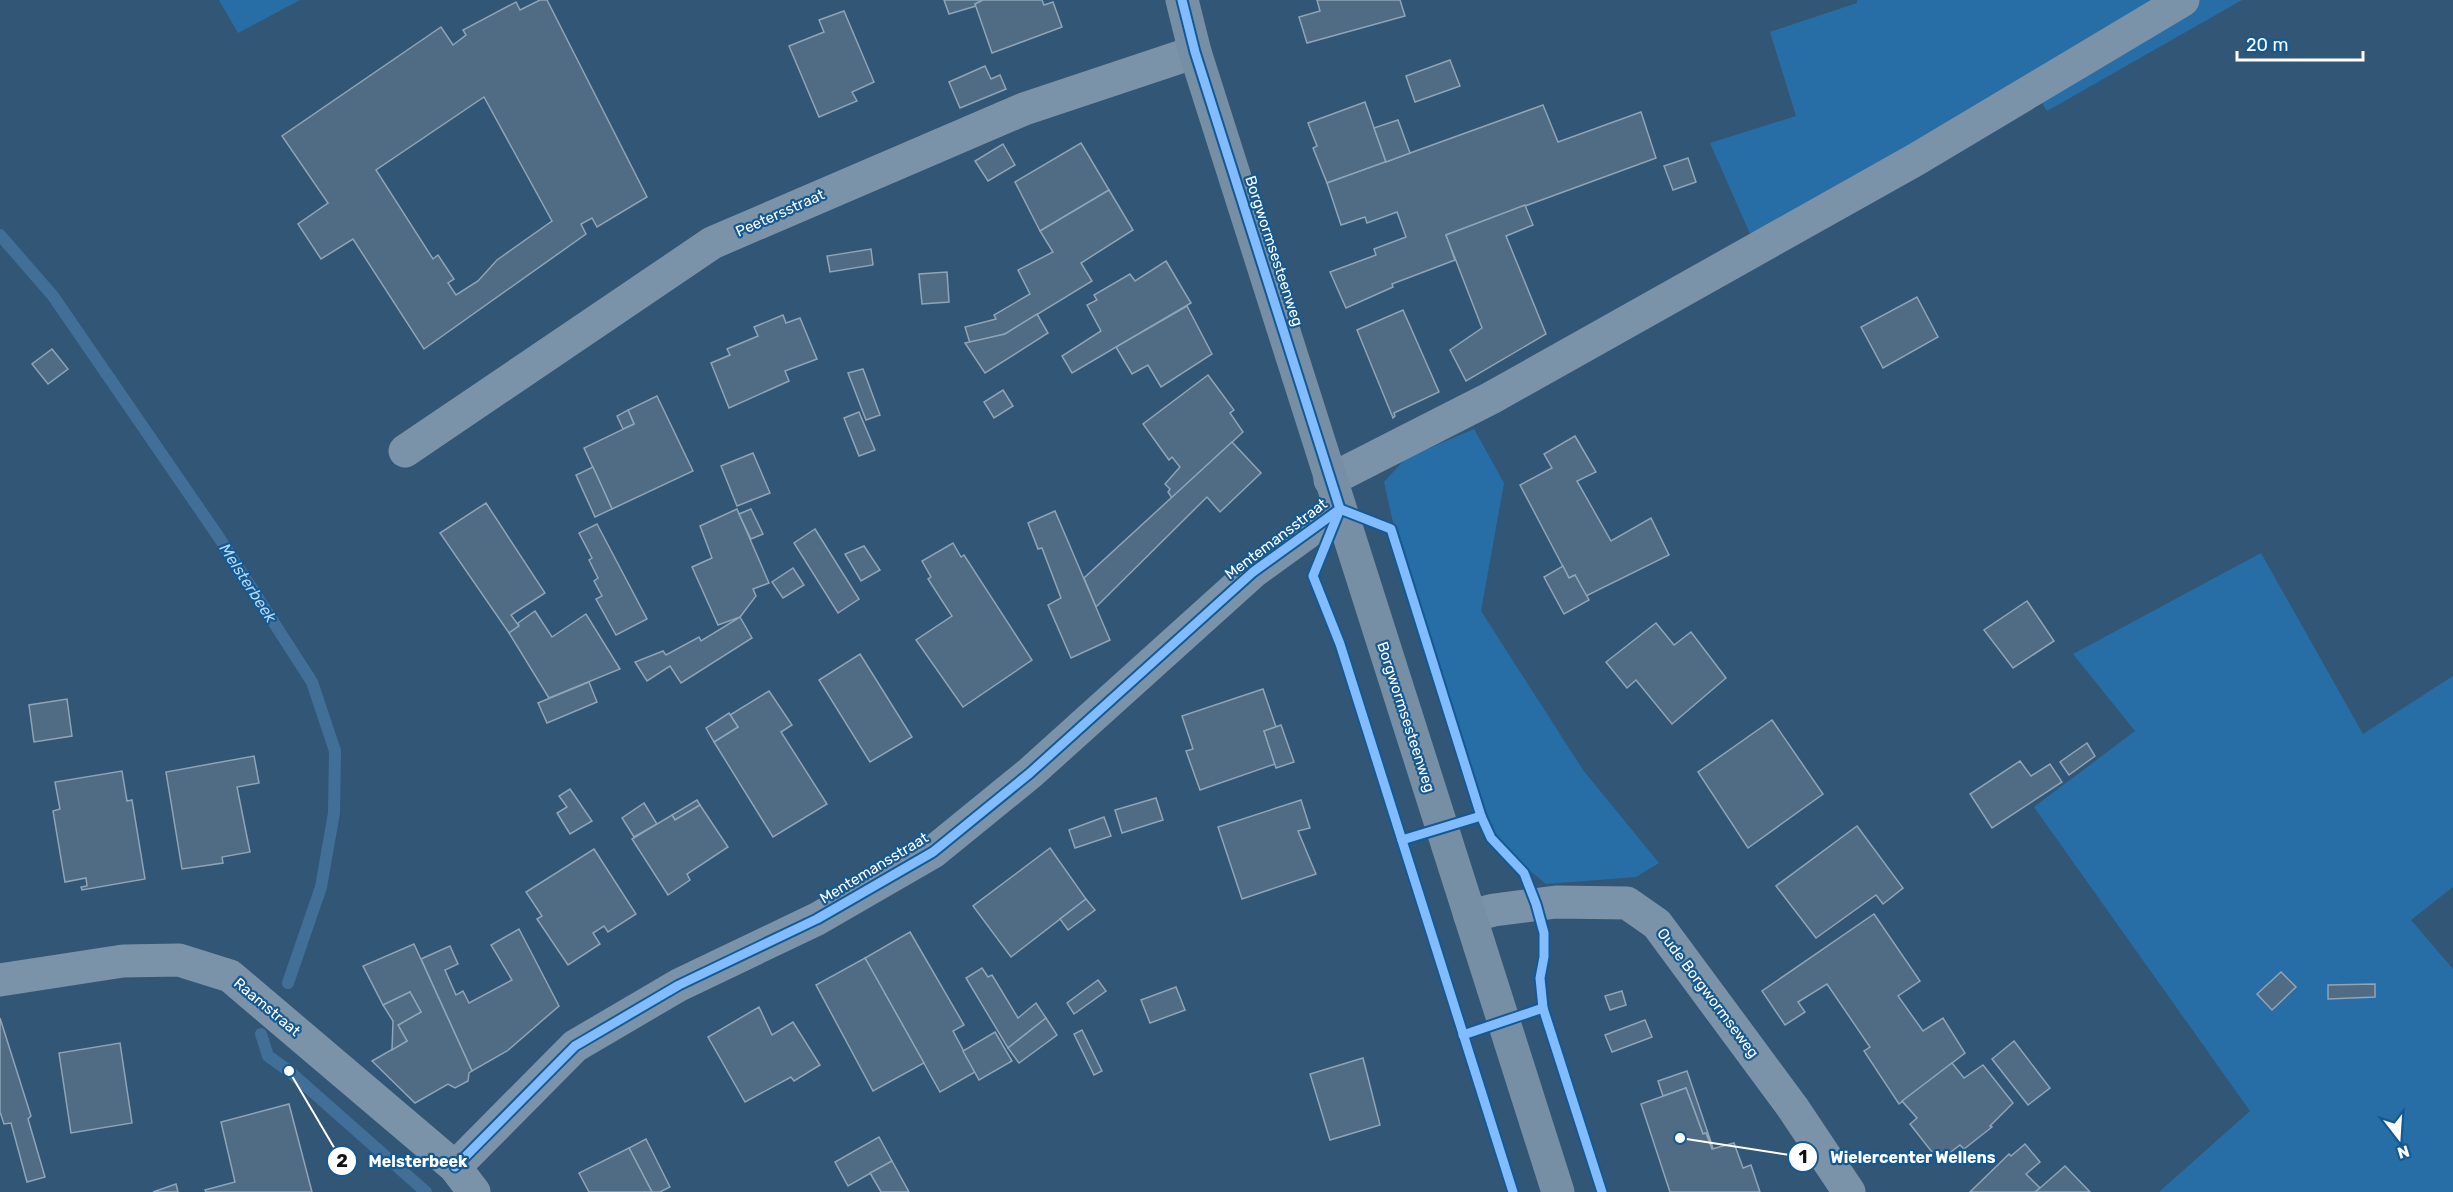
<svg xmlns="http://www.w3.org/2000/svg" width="2453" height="1192" viewBox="0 0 2453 1192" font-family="Rubik,sans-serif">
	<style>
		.green { fill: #286ea6 }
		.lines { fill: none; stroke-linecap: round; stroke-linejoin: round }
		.stream { stroke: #416f97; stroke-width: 12 }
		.building { fill: #4f6c84; stroke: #8fa4b6; stroke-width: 1.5; fill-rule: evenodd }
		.minor { stroke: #7a93a8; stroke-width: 33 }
		.secondary { stroke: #768fa4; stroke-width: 33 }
		.cycleway-casing { stroke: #165991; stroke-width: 13 }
		.cycleway { stroke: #80bcff; stroke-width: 9 }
		.labels { text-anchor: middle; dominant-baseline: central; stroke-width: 4.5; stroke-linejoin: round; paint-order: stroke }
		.street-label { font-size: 15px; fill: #fff; stroke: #165991 }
		.water-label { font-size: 16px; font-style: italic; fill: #b0d8f7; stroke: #165991 }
		.leader { fill: none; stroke: #fff; stroke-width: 2 }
		.callout-dot { fill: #fff; stroke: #165991; stroke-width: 2 }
		.mark-label { font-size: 18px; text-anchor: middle; font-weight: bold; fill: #111 }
		.callout-label { font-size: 16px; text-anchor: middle; font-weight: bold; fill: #fff; stroke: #165991; stroke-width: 4.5; stroke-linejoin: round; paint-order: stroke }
	</style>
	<rect width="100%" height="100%" fill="#325675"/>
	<g class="green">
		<polygon points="219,0 300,0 238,33"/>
		<polygon points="1857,0 2242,0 2047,111 2029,82 1751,236 1710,143 1796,116 1770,32 1857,3"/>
		<polygon points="1474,429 1504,483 1481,611 1583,770 1659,863 1636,877 1546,884 1500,846 1482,806 1392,518 1384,482 1406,458"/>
		<polygon points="2261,553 2363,734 2453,676 2453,887 2411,920 2453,969 2453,1192 2159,1192 2250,1111 2034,807 2135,731 2073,654"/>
	</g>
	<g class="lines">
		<g class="stream">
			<polyline points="0,235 53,296 218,536 312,682 335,751 334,813 321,887 288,983"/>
			<polyline points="261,1034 268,1056 289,1071 426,1192"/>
		</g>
	</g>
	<g class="building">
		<path d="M540 0H547L647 197 597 227 592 218 581 224 586 234 424 349 353 239 321 259 298 224 328 203 282 136 441 27 453 45 466 35 463 30 516 2 520 10ZM484 97 552 221 497 260 478 281 456 295 448 283 454 279 438 255 433 259 376 170Z"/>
		<polygon points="944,0 983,0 975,4 976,6 949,14"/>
		<polygon points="983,0 1042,0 1044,5 1053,2 1062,27 992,53 975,4"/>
		<polygon points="1317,0 1400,0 1405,16 1307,43 1299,17 1320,11"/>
		<polygon points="844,11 874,82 852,92 857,101 819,117 789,46 824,32 819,20"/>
		<polygon points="1450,60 1460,86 1415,102 1406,76"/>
		<polygon points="985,66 991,79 1000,75 1006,89 960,108 949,82"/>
		<polygon points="1365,102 1386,162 1327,183 1313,148 1317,146 1308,123"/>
		<polygon points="1543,105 1558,142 1641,112 1656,158 1446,235 1455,260 1392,284 1393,287 1346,308 1330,272 1376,255 1374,249 1406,237 1397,212 1367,223 1365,217 1341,225 1327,183"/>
		<polygon points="1398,120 1410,153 1386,162 1374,128"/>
		<polygon points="1081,143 1109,190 1040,231 1015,182"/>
		<polygon points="1003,144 1015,165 988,181 975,161"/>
		<polygon points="1688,158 1696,182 1673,190 1664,166"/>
		<polygon points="1109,190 1133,230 1081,263 1092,281 1005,334 970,343 965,327 996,319 994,315 1030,294 1018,270 1053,252 1040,231"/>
		<polygon points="1525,205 1533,225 1506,236 1546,334 1466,381 1450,350 1482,328 1446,235"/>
		<polygon points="871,249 873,265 830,272 827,256"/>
		<polygon points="1166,261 1191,303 1072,373 1062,356 1101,331 1087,305 1097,300 1094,295 1130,274 1135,281"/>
		<polygon points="947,272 949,302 922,304 919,274"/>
		<polygon points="1917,297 1938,337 1883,368 1861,327"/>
		<polygon points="1187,306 1212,354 1161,387 1148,365 1132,374 1116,347"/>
		<polygon points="1403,310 1439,392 1394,413 1395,416 1393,418 1357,330"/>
		<polygon points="1037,314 1048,333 985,373 965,343 1005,334"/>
		<polygon points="783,315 786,323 800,318 817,359 785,371 789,381 729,408 711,363 730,355 727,349 758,336 754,327"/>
		<polygon points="52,349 68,369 48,384 32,364"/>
		<polygon points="863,369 880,415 866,420 848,373"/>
		<polygon points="1208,375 1234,410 1230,413 1243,432 1172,498 1168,492 1170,489 1165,484 1180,467 1172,457 1169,460 1143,424"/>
		<polygon points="1003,390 1013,406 994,418 984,402"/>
		<polygon points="657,396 693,471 612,509 584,448 634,424 628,410"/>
		<polygon points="628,410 634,424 623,429 617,416"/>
		<polygon points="859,412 875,450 859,456 844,418"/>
		<polygon points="1575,436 1596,472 1577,481 1611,541 1651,518 1669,555 1586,596 1575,575 1569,578 1520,485 1552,468 1544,454"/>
		<polygon points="1232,442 1261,473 1220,512 1207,497 1096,607 1084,578"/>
		<polygon points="753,453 770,493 737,506 721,466"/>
		<polygon points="593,467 612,509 595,517 576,475"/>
		<polygon points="486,503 545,593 511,615 519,626 509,633 440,533"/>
		<polygon points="737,509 769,583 753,589 756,596 740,617 718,625 692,567 712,558 700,526"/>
		<polygon points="751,509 763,534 751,539 739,514"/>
		<polygon points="1055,511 1110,640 1071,658 1048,605 1061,598 1042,548 1038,549 1028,523"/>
		<polygon points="597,524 647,619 616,635 596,599 602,596 594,581 598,578 589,560 592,558 579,533"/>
		<polygon points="815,529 859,599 838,613 794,543"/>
		<polygon points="953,543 961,557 964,555 1032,660 963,707 916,640 952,616 928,579 931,577 922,561"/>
		<polygon points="864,546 880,570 861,581 845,554"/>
		<polygon points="1563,566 1569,578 1575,575 1589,600 1564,614 1544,577"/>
		<polygon points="793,568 804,585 783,598 772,582"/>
		<polygon points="2027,601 2054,641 2013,668 1984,630"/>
		<polygon points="535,611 552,637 586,614 620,669 549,698 509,633 519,626 518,623"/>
		<polygon points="740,617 752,638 681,683 670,666 647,681 635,662 663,651 666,655 699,637 701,641"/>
		<polygon points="1656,623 1674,645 1691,632 1726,678 1672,724 1636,680 1627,688 1606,662"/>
		<polygon points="860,654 912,737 870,762 819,680"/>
		<polygon points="589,682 597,702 547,723 538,703"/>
		<polygon points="1263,689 1276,727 1264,731 1275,764 1200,790 1186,751 1193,749 1182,716"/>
		<polygon points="769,691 792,725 781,732 827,804 773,837 714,742 738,727 730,715"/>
		<polygon points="67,699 72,736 34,742 29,705"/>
		<polygon points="729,713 738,727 714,742 706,728"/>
		<polygon points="1772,720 1823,794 1748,848 1698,772"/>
		<polygon points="1281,725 1294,762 1276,768 1264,731"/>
		<polygon points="2087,743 2095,756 2069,775 2060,762"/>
		<polygon points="254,756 259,783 237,787 250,852 222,857 223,863 182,869 166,772"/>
		<polygon points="2020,761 2031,776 2050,764 2062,782 1992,828 1970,794"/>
		<polygon points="122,771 127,801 132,800 145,879 82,890 81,887 87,886 86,878 65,882 53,811 60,809 55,782"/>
		<polygon points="570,789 592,821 570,834 557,813 567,807 559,796"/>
		<polygon points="1156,798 1163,820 1122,833 1115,810"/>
		<polygon points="697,800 700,805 675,820 672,815"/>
		<polygon points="1301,800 1310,828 1298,831 1316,874 1242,899 1218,827"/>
		<polygon points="644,803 657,824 634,837 622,818"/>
		<polygon points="700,805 728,847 687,874 690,880 668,895 632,839 672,815 675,820"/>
		<polygon points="1104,817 1111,836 1075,848 1069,830"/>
		<polygon points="1857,826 1903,888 1883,904 1876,895 1816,938 1776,886"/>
		<polygon points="1050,848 1086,899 1011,957 973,906"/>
		<polygon points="594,849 636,914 608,932 604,926 593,933 600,944 568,965 537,919 542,916 526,892"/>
		<polygon points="1086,899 1095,910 1068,930 1060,919"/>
		<polygon points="1874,914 1920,981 1898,996 1923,1031 1943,1018 1965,1053 1899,1104 1864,1051 1870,1047 1827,984 1798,1002 1805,1012 1785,1025 1762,991"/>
		<polygon points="519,929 559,1006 507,1051 472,1071 421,959 450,946 458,964 445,970 456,995 463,991 469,1003 512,980 491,945"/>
		<polygon points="910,932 964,1025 953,1031 975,1072 940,1092 865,958"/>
		<polygon points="414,944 472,1071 469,1073 468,1081 455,1088 448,1084 415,1103 372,1061 407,1041 398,1025 421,1012 410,992 383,1005 363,966"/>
		<polygon points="865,958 924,1063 873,1091 816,985"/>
		<polygon points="982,968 988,977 992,975 1018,1018 1036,1003 1046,1018 1008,1048 966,978"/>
		<polygon points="2281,972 2296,987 2272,1010 2257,994"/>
		<polygon points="1098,980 1106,991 1074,1014 1067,1003"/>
		<polygon points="2375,984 2375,997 2328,999 2328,985"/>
		<polygon points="1176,987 1185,1010 1150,1023 1141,1000"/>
		<polygon points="1622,991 1626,1005 1610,1010 1605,996"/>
		<polygon points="410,992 421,1012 398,1025 407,1041 392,1050 393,1021 383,1005"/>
		<polygon points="759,1007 772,1035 793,1022 820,1065 794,1081 791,1077 745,1102 708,1037"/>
		<polygon points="0,1018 31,1116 28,1119 45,1177 27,1182 11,1123 4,1124 0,1112"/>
		<polygon points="1046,1018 1057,1035 1019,1063 1008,1048"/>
		<polygon points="1645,1020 1652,1037 1612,1052 1605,1035"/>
		<polygon points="1082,1030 1102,1071 1094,1075 1074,1034"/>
		<polygon points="995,1032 1012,1061 979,1080 963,1051"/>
		<polygon points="2014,1041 2050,1088 2028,1105 1992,1059"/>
		<polygon points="120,1043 132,1123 71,1133 59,1053"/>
		<polygon points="1363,1058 1380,1125 1330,1140 1310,1074"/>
		<polygon points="1952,1063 1964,1078 1983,1065 2013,1103 1990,1126 1992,1127 1964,1149 1960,1145 1939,1161 1910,1124 1917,1118 1902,1101"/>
		<polygon points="1687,1071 1713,1148 1706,1133 1703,1134 1686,1088 1663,1096 1658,1081"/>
		<polygon points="1686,1088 1703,1134 1706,1133 1712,1149 1734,1143 1743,1168 1751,1165 1760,1192 1670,1192 1641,1104"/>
		<polygon points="289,1104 312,1192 206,1192 205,1190 235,1182 221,1122"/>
		<polygon points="879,1137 892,1161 848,1186 835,1162"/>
		<polygon points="646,1139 670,1187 660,1192 652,1192 629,1148"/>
		<polygon points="2025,1144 2040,1162 2026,1174 2040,1188 2035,1192 1970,1192 2009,1154 2011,1156"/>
		<polygon points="629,1148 652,1192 589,1192 579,1173"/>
		<polygon points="892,1161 909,1192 881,1192 870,1173"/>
		<polygon points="2065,1166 2090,1192 2035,1192 2040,1188"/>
		<polygon points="176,1184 178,1192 153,1192"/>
	</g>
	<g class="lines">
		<g class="minor">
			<polyline points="405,451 712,243 1024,109 1195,52"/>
			<polyline points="1330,480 1491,398 1915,160 2183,0"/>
			<polyline points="1470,916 1494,910 1556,902 1627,903 1657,924 1793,1108 1849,1192"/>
			<polyline points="0,980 123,961 179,960 230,976 455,1167 474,1192"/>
			<polyline points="455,1167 575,1046 679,985 817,919 933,852 1030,773 1253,572 1340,509"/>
		</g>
		<polyline class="secondary" points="1182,0 1195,52 1558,1192"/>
		<defs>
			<g id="cycleway">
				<polyline points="1182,0 1195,52 1340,509"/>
				<polyline points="1340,509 1391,529 1481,816 1491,838 1524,873 1536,904 1544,933 1544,957 1540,978 1543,1008 1602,1192"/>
				<polyline points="1340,509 1313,576 1340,644 1513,1192"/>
				<polyline points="1402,840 1481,816"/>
				<polyline points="1463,1035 1543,1008"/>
				<polyline points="455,1167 575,1046 679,985 817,919 933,852 1030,773 1253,572 1340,509"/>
			</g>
		</defs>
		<use href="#cycleway" class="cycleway-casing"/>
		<use href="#cycleway" class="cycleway"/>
	</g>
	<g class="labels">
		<g class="street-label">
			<text transform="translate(780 213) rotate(-24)">Peetersstraat</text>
			<text transform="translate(1274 251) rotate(72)">Borgwormsesteenweg</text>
			<text transform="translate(1276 539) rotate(-37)">Mentemansstraat</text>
			<text transform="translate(1406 717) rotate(72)">Borgwormsesteenweg</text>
			<text transform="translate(874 868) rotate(-31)">Mentemansstraat</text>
			<text transform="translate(1708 993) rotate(53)">Oude Borgwormseweg</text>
			<text transform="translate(267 1007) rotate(40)">Raamstraat</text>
		</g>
		<g class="water-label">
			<text transform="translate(248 583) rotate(57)">Melsterbeek</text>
		</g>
	</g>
	<path class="leader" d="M1680 1138L1803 1157M289 1071L342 1161"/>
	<g class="callout-dot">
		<circle cx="1680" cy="1138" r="6"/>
		<circle cx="289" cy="1071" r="6"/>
		<circle cx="1803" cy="1157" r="15"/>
		<circle cx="342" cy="1161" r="15"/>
	</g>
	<g class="mark-label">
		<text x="1803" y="1163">1</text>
		<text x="342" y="1167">2</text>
	</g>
	<g class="callout-label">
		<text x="1913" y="1163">Wielercenter Wellens</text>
		<text x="418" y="1167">Melsterbeek</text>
	</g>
	<g transform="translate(2399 1138) rotate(163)" stroke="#165991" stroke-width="4.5" paint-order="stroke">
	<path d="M0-4.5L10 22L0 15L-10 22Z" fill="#ffffff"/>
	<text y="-9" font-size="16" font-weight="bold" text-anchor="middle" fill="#ffffff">N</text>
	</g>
	<path d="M2237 51v9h126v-9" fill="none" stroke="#ffffff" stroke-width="3"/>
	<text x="2246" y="51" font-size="18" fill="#ffffff" stroke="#165991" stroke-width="4.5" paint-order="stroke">20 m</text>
</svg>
